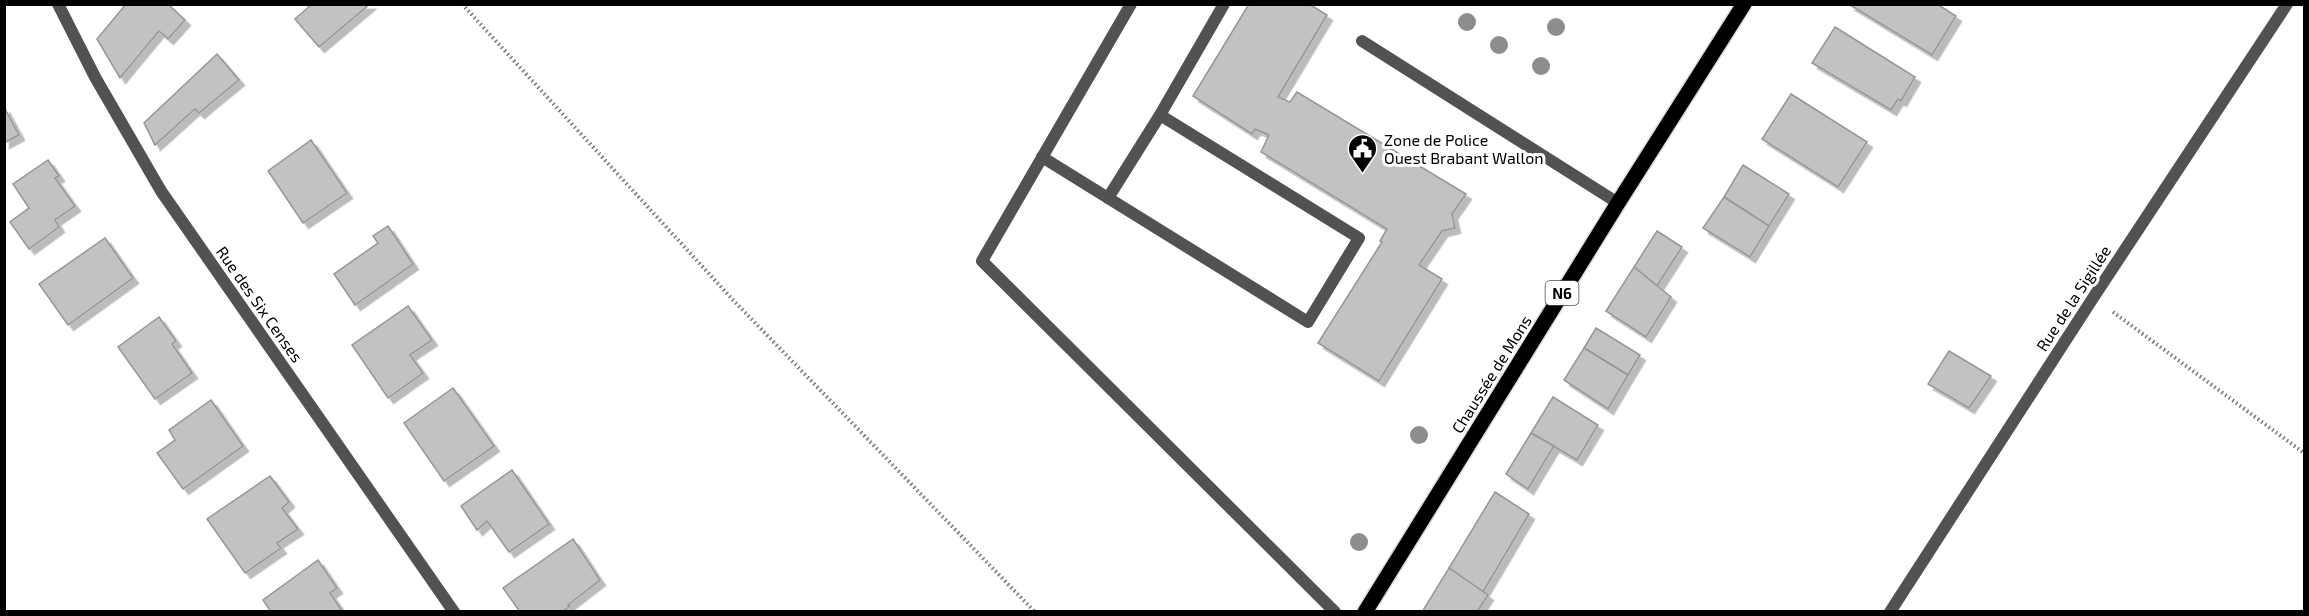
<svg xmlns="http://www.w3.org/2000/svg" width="2309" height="616" viewBox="0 0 2309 616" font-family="'Exo 2',sans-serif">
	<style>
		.building { fill: #c2c2c2; stroke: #969696; stroke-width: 1.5; filter: url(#shadow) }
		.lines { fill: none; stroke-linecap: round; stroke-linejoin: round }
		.primary-casing { stroke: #dbdbdb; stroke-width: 18 }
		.path { stroke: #747474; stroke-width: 4; stroke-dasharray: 1.5 3; stroke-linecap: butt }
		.service { stroke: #525252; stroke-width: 12 }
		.minor { stroke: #525252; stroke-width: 12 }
		.primary { stroke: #000; stroke-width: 15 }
		.tree { fill: #8d8d8d }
		.labels { text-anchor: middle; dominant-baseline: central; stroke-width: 6; stroke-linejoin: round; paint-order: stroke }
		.shield { fill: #fff; stroke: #4c4c4c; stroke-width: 1.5 }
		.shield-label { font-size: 15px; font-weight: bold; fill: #000 }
		.poi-label { font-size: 16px; fill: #000; stroke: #fff; text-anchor: start }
		.street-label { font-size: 16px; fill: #000; stroke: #fff }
	</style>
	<defs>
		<filter id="shadow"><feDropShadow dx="5.5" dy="5.5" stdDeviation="0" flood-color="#0004"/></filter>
	</defs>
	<rect width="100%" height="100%" fill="#fff"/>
	<g class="building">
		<polygon points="126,4 168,4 185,20 168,39 159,31 120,78 97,39"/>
		<polygon points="312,4 370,4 319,47 295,19"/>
		<polygon points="1249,4 1309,4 1327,15 1278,97 1290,102 1297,92 1466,194 1452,214 1455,228 1442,231 1419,265 1442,279 1379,381 1318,343 1382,242 1380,241 1387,229 1261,152 1269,135 1255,129 1252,134 1193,96"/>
		<polygon points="1941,4 1940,6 1956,16 1932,55 1850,5"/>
		<polygon points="1835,27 1915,77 1901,101 1898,99 1891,110 1812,63"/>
		<polygon points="217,54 239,80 199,113 195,109 155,145 144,123"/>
		<polygon points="1791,94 1867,142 1838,187 1762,139"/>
		<polygon points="4,107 19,135 4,143"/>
		<polygon points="311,140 347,193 303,223 268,171"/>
		<polygon points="48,160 59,176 55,178 75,206 55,220 59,227 29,249 10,222 29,208 13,184"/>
		<polygon points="1743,165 1789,194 1769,226 1724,197"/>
		<polygon points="1724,197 1769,226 1750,257 1703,228"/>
		<polygon points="388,226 413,264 355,305 334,274 378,243 373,236"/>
		<polygon points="1657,231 1682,247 1657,286 1634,267"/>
		<polygon points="105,238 133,278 68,325 39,284"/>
		<polygon points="1634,267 1671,297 1646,337 1606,311"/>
		<polygon points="408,306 432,340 410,355 423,373 388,398 352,345"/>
		<polygon points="159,317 176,341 172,344 192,373 155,399 118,347"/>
		<polygon points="1596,328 1640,355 1628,375 1584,348"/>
		<polygon points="1584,348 1628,375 1608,409 1564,380"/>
		<polygon points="1949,351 1991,376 1969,408 1928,384"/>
		<polygon points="453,388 494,446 444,481 404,423"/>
		<polygon points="1553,397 1598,425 1577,460 1531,433"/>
		<polygon points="211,400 243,446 183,489 157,453 175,440 169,430"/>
		<polygon points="1531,433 1554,446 1528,489 1506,474"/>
		<polygon points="512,470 549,524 509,552 487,521 477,530 461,506"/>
		<polygon points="270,476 289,502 282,508 298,529 277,543 281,548 245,573 207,519"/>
		<polygon points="1495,492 1529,514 1483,592 1449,568"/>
		<polygon points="573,539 600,580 568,605 570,606 562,612 520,612 503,588"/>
		<polygon points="318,560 337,588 330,593 343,612 271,612 263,600"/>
		<polygon points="1449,568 1488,595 1477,612 1422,612"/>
	</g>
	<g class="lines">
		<defs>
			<polyline id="primary" points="1365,612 1618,203 1744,4"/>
		</defs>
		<use href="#primary" class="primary-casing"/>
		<g class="path">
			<polyline points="462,4 733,300 1035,612"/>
			<polyline points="2113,312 2304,453"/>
		</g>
		<g class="service">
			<polyline points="1131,4 982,261 1335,612"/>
			<polyline points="1362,41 1618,203"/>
			<polyline points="1042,157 1308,322 1359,238 1160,115 1224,4"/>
			<polyline points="1108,198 1160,115"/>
		</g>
		<g class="minor">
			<polyline points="58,4 95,77 161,191 454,612"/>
			<polyline points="1890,612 2093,298 2287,4"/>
		</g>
		<use href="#primary" class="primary"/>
	</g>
	<g class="tree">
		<circle cx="1467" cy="22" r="9"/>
		<circle cx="1556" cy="27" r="9"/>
		<circle cx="1499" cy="45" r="9"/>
		<circle cx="1541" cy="66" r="9"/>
		<circle cx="1419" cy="435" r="9"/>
		<circle cx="1359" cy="542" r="9"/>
	</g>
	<defs>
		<symbol id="civic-pin" viewBox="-11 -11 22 30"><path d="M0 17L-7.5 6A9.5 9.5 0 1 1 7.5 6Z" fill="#000" stroke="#fff"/><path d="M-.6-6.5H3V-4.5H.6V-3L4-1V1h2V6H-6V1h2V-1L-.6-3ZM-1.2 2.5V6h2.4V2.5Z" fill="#fff"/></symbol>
	</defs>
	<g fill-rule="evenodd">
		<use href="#civic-pin" x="1346" y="132" width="33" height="45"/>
	</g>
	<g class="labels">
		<rect class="shield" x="1545.5" y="281" width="33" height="24" rx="4.5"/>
		<g class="shield-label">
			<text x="1562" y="293">N6</text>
		</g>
		<g class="poi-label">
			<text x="1384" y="139">Zone de Police<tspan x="1384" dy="18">Ouest Brabant Wallon</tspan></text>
		</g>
		<g class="street-label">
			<text transform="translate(2073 298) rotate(-57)">Rue de la Sigillée</text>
			<text transform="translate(260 304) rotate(55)">Rue des Six Censes</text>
			<text transform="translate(1491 374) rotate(-58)">Chaussée de Mons</text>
		</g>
	</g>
	<rect width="2309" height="616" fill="none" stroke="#000000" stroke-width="12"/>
</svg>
